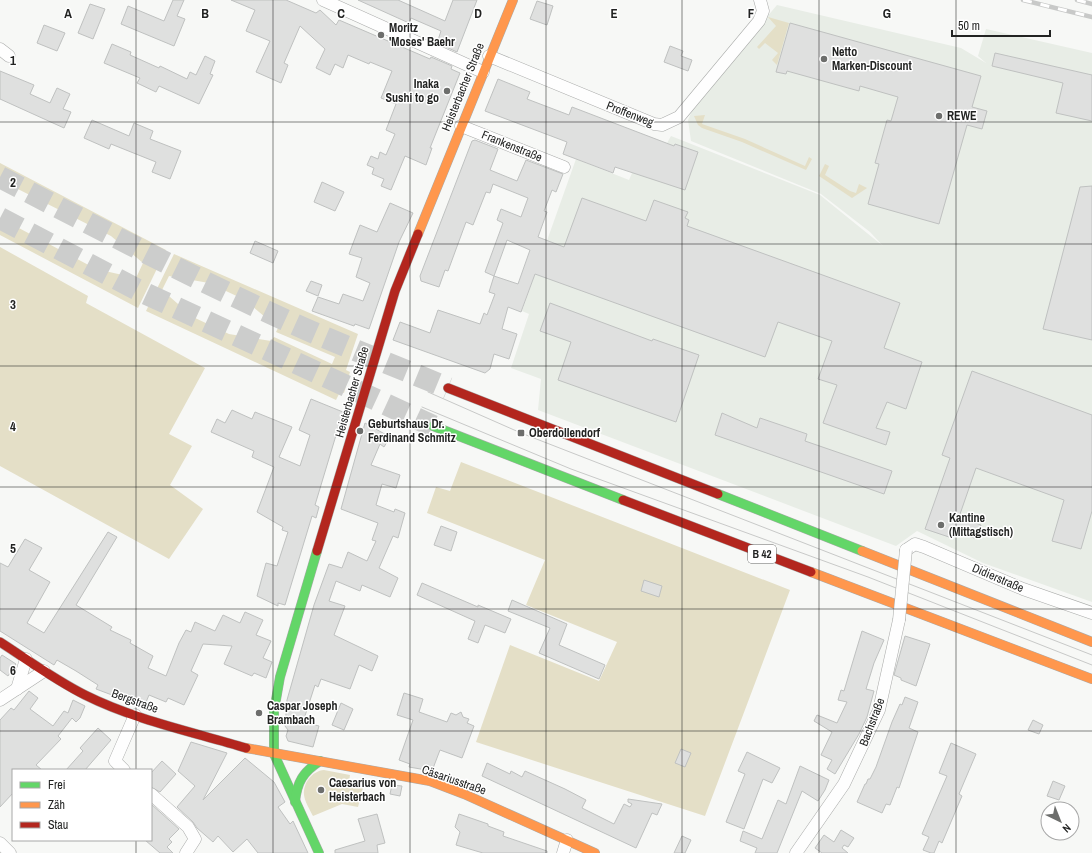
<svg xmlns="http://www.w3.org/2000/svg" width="1092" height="853" viewBox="0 0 1092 853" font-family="'Archivo Narrow',sans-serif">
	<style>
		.built { fill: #e8ede6 }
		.green { fill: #e4dfc7; fill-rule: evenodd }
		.building { fill: #dfe0df; stroke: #bfc1c0 }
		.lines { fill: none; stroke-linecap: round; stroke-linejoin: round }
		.highway-tunnel { stroke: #cccdcc; stroke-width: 22; stroke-dasharray: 22 11; stroke-linecap: butt }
		.street-casing { stroke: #aaabaa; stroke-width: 13 }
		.fast-casing { stroke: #aaabaa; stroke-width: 10 }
		.slow-casing { stroke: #aaabaa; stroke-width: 10 }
		.jam-casing { stroke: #aaabaa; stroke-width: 10 }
		.street { stroke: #fefefe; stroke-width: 12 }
		.fast { stroke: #63d668; stroke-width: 9 }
		.slow { stroke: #ff974d; stroke-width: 9 }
		.jam { stroke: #b3261e; stroke-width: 9 }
		.tram { stroke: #c8c9c8; stroke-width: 1 }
		.rail-casing { stroke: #c8c9c8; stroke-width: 4.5 }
		.rail { stroke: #fff; stroke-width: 3; stroke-dasharray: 9; stroke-linecap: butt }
		.street-bridge-casing { stroke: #aaabaa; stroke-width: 13; stroke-linecap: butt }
		.street-bridge { stroke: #fefefe; stroke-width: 12 }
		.grid { fill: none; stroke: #222322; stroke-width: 1; stroke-opacity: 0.55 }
		.poi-dot { fill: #6d6e6c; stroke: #fff; stroke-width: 1.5 }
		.labels { text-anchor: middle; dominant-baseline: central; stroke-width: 3; stroke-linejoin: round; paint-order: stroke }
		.shield { fill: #fff; stroke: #646564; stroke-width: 1 }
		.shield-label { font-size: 11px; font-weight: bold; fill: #222322 }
		.poi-label { font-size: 12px; font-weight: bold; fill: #222322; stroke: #fff; text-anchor: start }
		.street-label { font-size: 12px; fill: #222322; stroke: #fff }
		.grid-label { font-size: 13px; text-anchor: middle; font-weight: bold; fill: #222322; stroke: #fff; stroke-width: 3; stroke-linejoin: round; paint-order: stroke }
	</style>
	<rect width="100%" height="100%" fill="#f7f8f6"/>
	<polygon class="built" points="777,5 961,48 986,63 978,56 986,29 1092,53 1092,602 983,563 917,531 896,546 538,410 541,379 511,368 529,314 522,311 576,159 629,180 648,136 667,143 671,136 820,195 883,246 870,232 821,194 691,141 688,120 697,99"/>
	<g class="green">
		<polygon points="768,17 789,23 777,65 772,60 778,53 765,43 759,49 757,47 776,26"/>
		<polygon points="705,115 702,124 745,139 805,166 809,157 812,159 806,170 742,142 702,128 698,125 694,116"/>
		<polygon points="0,163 166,250 138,308 0,235 0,218 96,269 136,278 143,263 111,236 0,180"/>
		<polygon points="825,164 829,166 825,175 850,191 856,193 859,184 867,188 852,198 819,176"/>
		<polygon points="0,247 88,296 86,303 205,368 169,434 192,446 170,485 203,509 169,559 0,466"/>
		<path d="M174 254 358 334 346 370 350 372 344 393 340 392 336 400 146 311ZM169 276 209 283 245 300 278 328 276 332 335 357 332 364 274 337 271 341 229 334 193 317 162 290Z"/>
		<polygon points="461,462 790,590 705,816 476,742 510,645 599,681 617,642 526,605 545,560 427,513 436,487 450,491"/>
		<path d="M324 770 350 775 349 782 356 783 355 787 363 788 358 807 342 804 313 816C310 810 305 802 304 795 303 783 312 771 324 770Z"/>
	</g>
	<g class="building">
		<polygon points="173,0 184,0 177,16 185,19 174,46 121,24 128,6 164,21"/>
		<polygon points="231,0 286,0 316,13 320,10 336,25 339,20 430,59 431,57 452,66 451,69 460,73 430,148 432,148 426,165 405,156 391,190 381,186 384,179 372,174 374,168 367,165 371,156 378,159 380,152 386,155 395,134 386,130 396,104 381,98 392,71 370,62 369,64 348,55 343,68 335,64 330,75 316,68 325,49 300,26 284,63 288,65 281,83 256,72 270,41 246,31 255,10"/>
		<polygon points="358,0 398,0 445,21 453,0 477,0 457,52 437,43 441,31 411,18 409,23"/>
		<polygon points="537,1 553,6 547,25 530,19"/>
		<polygon points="90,4 105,9 93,39 78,33"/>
		<polygon points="790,23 981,76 972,107 987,111 982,129 967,125 939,224 868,204 879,164 875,163 887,120 891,121 898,97 860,86 859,91 787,71 786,74 776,72"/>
		<polygon points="44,25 65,33 57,51 37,43"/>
		<polygon points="112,44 131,52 130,55 159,68 160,66 187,79 190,72 196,75 205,56 215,61 210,74 213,75 199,104 159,86 156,92 137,83 140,78 104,63"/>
		<polygon points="670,46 683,51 681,56 692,60 688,71 664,62"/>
		<polygon points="995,53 1092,75 1092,121 1056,113 1063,83 992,66"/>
		<polygon points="0,71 34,85 30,94 50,103 57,88 70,94 63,109 71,112 64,128 0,99"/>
		<polygon points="498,79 530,92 527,99 569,115 572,107 674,146 675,144 698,152 685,190 615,167 613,173 563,154 567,142 485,111"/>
		<polygon points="92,120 129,136 134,123 153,131 150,139 181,151 170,179 152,172 156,162 111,144 109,149 84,138"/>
		<polygon points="475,140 498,149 490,170 517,181 526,160 563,174 556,192 552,190 544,211 547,212 538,237 564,247 582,198 646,221 654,200 688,212 685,218 689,220 687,226 900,303 884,348 922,362 906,409 887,402 876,428 890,432 886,445 823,423 837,385 818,379 832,341 778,322 765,357 535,274 521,312 508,307 502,329 517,334 509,359 494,354 490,369 485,373 393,340 400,322 430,333 438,310 480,324 484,313 487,315 495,294 489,292 494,276 518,284 530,250 507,240 494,276 485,272 503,223 497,220 501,209 521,217 528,198 493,184 490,193 486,192 473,225 466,222 448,271 445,270 439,287 421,281 420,276 472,141"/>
		<polygon points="322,182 344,192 335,211 314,202"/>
		<polygon points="1092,186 1092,340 1043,329 1080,187"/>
		<polygon points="390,203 413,213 399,242 369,329 355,324 354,326 312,311 318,297 339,304 343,294 363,301 370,283 356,277 362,258 349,254 360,225 377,232"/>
		<polygon points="255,241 278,251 273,263 250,253"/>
		<polygon points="311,281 322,285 318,296 306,291"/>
		<polygon points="550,303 652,341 653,339 699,355 676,422 558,380 571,342 540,331"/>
		<polygon points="972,371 1092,415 1092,511 1081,549 1052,541 1064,500 976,468 959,517 981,525 977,539 954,531 952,538 925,529 950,458 942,455"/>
		<polygon points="311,399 343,412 315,505 319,507 316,518 312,516 285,605 278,603 278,606 257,596 266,563 277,566 288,532 282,530 283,527 257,512 274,467 252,457 254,451 211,432 217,419 225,423 232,410 252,419 255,412 292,427 279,457 300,466 310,435 299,430"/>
		<polygon points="722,413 757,428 760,418 807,434 805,441 892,471 884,494 715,435"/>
		<polygon points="365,423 390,437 384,447 380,444 371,465 400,475 396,488 382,484 376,505 394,512 395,509 405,513 398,538 393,536 379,568 398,578 390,597 362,585 360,591 336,581 329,601 345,606 334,635 378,656 372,671 359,665 350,689 321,679 318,687 315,685 303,722 319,726 313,747 288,741 286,736 288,730 285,726 287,700 314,605 329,564 342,568 348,552 367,561 376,541 372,540 378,523 341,509"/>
		<polygon points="441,526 457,532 451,551 434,545"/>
		<polygon points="108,532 117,537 76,605 112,627 110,630 131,640 130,643 153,656 148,668 166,676 179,643 186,630 191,632 195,622 215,631 223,615 240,623 245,612 263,620 256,635 271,641 263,658 272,662 266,678 254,673 252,676 224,664 232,646 203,644 191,671 198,675 184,705 168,698 166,702 149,695 144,707 96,689 98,685 76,671 57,660 54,665 0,631 0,563 8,567 25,539 42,548 29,570 50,582 27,623 44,633"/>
		<polygon points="644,580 662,586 659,597 641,591"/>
		<polygon points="422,583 478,607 478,605 511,619 505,633 485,625 478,643 468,639 475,621 417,595"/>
		<polygon points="512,600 567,624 559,645 605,665 599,679 539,653 550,628 508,611"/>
		<polygon points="862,631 884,640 874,663 866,689 874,691 867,717 859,734 835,774 827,769 832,760 821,755 832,732 814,721 817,715 837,723 847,702 838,700 841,690 844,691"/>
		<polygon points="905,636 930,644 916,686 901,680 901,678 894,675"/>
		<polygon points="2,655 16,664 8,676 0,670 0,658"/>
		<polygon points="29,691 38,698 30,709 53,726 64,711 68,713 73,700 85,706 80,718 76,722 72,718 58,736 61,739 36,765 42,770 13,770 13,793 0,807 0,720 11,708 14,710"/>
		<polygon points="404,693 423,699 419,712 447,722 451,713 456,715 461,712 463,717 469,719 467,723 474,726 462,758 440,750 432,771 409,767 410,764 399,760 413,720 397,715"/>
		<polygon points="905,697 918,702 909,728 918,732 899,788 897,787 890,805 886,804 882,813 857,802 865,784 866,784 868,779 870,779 876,767 892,722 900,704 902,705"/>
		<polygon points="341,703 353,709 344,730 332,725"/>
		<polygon points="1033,720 1043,725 1039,734 1028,730"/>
		<polygon points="98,728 111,740 85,770 66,770 83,751 80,748"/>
		<polygon points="191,742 227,753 203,800 245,758 274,782 285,802 278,807 290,824 293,821 308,853 258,853 247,839 233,852 218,836 213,842 197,828 193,822 177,807 195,786 178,771"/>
		<polygon points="951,743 976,754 959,794 962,796 942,843 939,841 934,853 931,853 923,850 929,837 922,834 947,776 939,773"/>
		<polygon points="681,749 691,753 685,767 675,763"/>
		<polygon points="747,752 780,768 772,783 763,779 744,829 726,822 745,774 738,771"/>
		<polygon points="162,761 176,774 160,792 151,787 151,773"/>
		<polygon points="487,763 510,774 511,771 522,777 525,771 565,789 586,800 582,808 614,824 624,804 630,807 632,804 628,802 628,799 662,804 657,815 652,813 636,848 482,776"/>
		<polygon points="800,766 829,780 825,790 818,801 802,791 777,853 755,853 757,848 740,841 743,831 762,839 778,800 786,804"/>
		<polygon points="1053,781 1065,786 1059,800 1047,796"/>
		<polygon points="392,785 402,786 400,796 390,794"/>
		<polygon points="151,804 179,829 169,839 172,842 167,847 173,853 160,853 145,840 151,840"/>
		<polygon points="377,814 385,843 377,845 378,853 335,853 335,850 365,841 358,819"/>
		<polygon points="459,814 488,824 488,826 504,832 503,836 547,851 547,853 483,853 456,845 460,832 455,827"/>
		<polygon points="841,830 854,838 848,847 844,845 842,848 848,853 822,853 815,848 824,835 834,842"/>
		<polygon points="682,836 691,840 685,853 674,853"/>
	</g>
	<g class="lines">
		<g class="highway-tunnel">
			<path d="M0 177C100 229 200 282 303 328 351 349 400 368 448 388"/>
			<polyline points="0,218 138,290 433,426"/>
		</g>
		<defs>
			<g id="street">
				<polyline points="323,0 483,72"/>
				<polyline points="0,49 9,56"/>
				<polyline points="489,56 654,124 662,125 679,117 759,21 763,11 760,0"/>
				<polyline points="461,126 564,167"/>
				<polyline points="906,550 915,544 924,547 1023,589 1092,613"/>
				<polyline points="17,689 26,659"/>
				<polyline points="0,700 44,671"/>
				<polyline points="124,770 115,761 135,715"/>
				<polyline points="151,794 188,827 195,839 186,853"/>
				<polyline points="0,843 10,853"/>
				<polyline points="563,853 567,840"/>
				<polyline points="796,853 844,784 879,710 899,620"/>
			</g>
			<g id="fast">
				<polyline points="433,426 623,500"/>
				<polyline points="718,494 862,551"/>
				<polyline points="317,551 280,677 274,711 274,754 319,853"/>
				<path d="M295 802C297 782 303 772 320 761"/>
			</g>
			<g id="slow">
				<polyline points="418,234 513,0"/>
				<polyline points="862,551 1092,642"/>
				<polyline points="811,572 1092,679"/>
				<polyline points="246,748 430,781 464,794 595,853"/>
			</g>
			<g id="jam">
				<polyline points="448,388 718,494"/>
				<polyline points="623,500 811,572"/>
				<polyline points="317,551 395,291 418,234"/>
				<path d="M0 642C28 660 55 680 85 695 135 720 193 732 246 748"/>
			</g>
		</defs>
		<use href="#street" class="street-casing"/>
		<use href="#fast" class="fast-casing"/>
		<use href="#slow" class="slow-casing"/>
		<use href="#jam" class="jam-casing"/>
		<use href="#street" class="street"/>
		<use href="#fast" class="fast"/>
		<use href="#slow" class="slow"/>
		<use href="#jam" class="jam"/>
		<g class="tram">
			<polyline points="428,392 521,433 1092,655"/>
			<polyline points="422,407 571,469 868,577 1092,665"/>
		</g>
		<defs>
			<g id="rail">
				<polyline points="1023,0 1092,17"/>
				<polyline points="1077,0 1092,4"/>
			</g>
		</defs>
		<use href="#rail" class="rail-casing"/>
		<use href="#rail" class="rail"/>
		<defs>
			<polyline id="street-bridge" points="899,620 906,550"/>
		</defs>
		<use href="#street-bridge" class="street-bridge-casing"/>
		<use href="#street-bridge" class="street-bridge"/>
	</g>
	<path class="grid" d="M136 0V770M273 0V853M410 0V853M546 0V853M682 0V853M819 0V853M956 0V853M0 122H1092M0 244H1092M0 366H1092M0 487H1092M0 609H1092M0 731H1092M136 840V853"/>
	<g class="poi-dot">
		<circle cx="381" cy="35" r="4"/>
		<circle cx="824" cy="59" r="4"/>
		<circle cx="447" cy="91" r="4"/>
		<circle cx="939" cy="116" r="4"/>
		<circle cx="360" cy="431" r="4"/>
		<rect x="517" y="429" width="8" height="8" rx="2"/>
		<circle cx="941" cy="525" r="4"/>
		<circle cx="259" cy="713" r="4"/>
		<circle cx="321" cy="790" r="4"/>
	</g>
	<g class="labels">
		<rect class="shield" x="748" y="545" width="28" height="18" rx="3"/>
		<g class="shield-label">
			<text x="762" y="554">B 42</text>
		</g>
		<g class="poi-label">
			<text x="389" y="28">Moritz<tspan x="389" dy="14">'Moses' Baehr</tspan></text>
			<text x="832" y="52">Netto<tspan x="832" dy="14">Marken-Discount</tspan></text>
			<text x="439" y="84" text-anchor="end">Inaka<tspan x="439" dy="14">Sushi to go</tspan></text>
			<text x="947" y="116">REWE</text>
			<text x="368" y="424">Geburtshaus Dr.<tspan x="368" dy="14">Ferdinand Schmitz</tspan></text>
			<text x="529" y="433">Oberdollendorf</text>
			<text x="949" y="518">Kantine<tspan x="949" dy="14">(Mittagstisch)</tspan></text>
			<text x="267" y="706">Caspar Joseph<tspan x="267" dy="14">Brambach</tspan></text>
			<text x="329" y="783">Caesarius von<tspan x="329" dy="14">Heisterbach</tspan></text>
		</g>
		<g class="street-label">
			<text transform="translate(463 87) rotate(-68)">Heisterbacher Straße</text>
			<text transform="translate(630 114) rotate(21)">Proffenweg</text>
			<text transform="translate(512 146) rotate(22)">Frankenstraße</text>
			<text transform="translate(352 392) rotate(-74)">Heisterbacher Straße</text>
			<text transform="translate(998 578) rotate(23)">Didierstraße</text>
			<text transform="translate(135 701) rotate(20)">Bergstraße</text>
			<text transform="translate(872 722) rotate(-69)">Bachstraße</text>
			<text transform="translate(454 780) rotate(19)">Cäsariusstraße</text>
		</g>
	</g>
	<g class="grid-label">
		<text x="68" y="18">A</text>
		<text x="205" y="18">B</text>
		<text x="341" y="18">C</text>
		<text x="478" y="18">D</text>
		<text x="614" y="18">E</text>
		<text x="751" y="18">F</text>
		<text x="887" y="18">G</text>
		<text x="13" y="65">1</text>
		<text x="13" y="187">2</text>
		<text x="13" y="309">3</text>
		<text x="13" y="431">4</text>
		<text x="13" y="553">5</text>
		<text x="13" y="675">6</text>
	</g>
	<rect x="12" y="769" width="140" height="72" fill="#ffffff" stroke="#a7a7a7"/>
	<rect x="20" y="782" width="20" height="6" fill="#63d668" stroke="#a7a7a7"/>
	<text x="48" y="789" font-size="12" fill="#222322">Frei</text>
	<rect x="20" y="802" width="20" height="6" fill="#ff974d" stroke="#a7a7a7"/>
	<text x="48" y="809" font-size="12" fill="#222322">Zäh</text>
	<rect x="20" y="822" width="20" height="6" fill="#b3261e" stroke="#a7a7a7"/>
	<text x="48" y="829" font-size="12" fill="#222322">Stau</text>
	<g transform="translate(1060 821) rotate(137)"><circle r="19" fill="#ffffff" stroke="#a7a7a7"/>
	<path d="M0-3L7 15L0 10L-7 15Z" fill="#6d6e6c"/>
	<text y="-6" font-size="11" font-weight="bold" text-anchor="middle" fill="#222322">N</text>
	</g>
	<path d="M952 30v6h98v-6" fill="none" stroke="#222322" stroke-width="2"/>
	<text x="958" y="30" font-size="12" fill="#222322" stroke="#ffffff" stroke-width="3" paint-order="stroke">50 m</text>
</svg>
